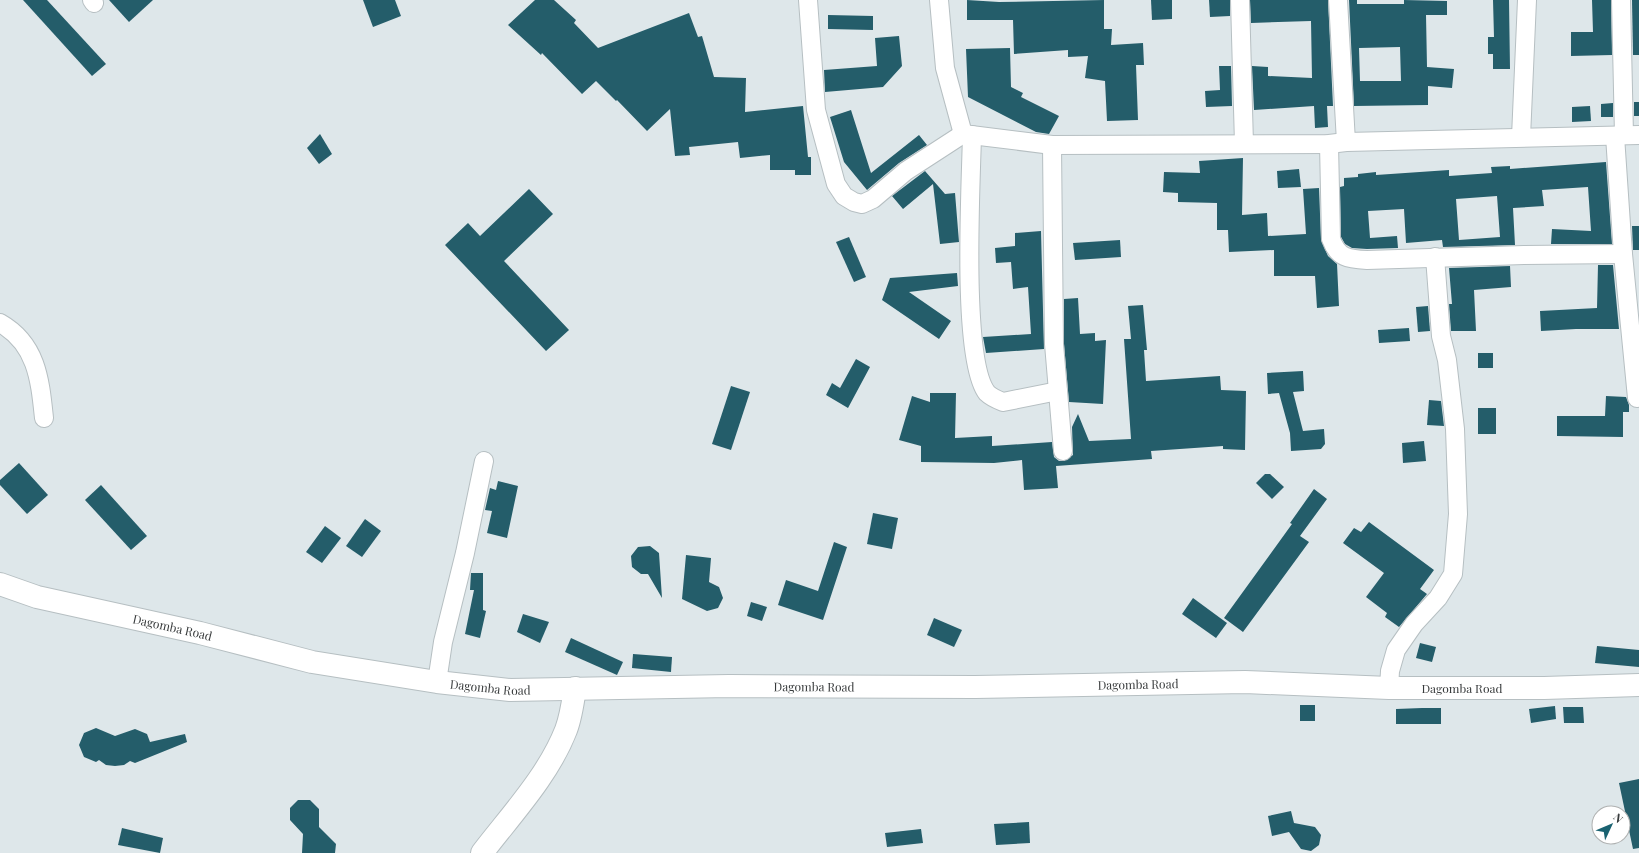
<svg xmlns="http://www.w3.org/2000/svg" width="1639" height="853" viewBox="0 0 1639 853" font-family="'Playfair Display',serif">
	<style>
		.building { fill: #245d6a; fill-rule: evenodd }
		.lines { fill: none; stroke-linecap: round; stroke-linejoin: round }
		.street-casing { stroke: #b6bfc2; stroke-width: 20 }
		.secondary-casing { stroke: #b6bfc2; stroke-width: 24 }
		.street { stroke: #fff; stroke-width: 18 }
		.secondary { stroke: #fff; stroke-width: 22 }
		.labels { text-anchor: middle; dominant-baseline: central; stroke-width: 4; stroke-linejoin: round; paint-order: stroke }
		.street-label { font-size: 12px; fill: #383b3c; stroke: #fff }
	</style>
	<rect width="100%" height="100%" fill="#dee7ea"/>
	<g class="building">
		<polygon points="23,0 47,0 106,64 92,76"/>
		<polygon points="109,0 153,0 129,22"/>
		<polygon points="363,0 395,0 401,16 373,27"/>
		<polygon points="535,0 554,0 576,20 574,23 598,48 689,13 698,37 702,36 714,77 746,78 745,112 803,106 808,157 811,157 811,175 795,175 795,170 770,170 770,155 740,158 738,142 689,147 690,155 675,156 670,109 647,131 617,100 616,101 596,81 582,94 542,53 541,55 508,25"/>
		<polygon points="967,0 999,2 1104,0 1104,29 1112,29 1111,45 1143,43 1144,65 1136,65 1138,120 1107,121 1105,81 1085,78 1088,56 1068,57 1068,50 1014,54 1013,20 967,20"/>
		<polygon points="1151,0 1172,0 1172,19 1152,20"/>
		<polygon points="1209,0 1230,0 1230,16 1210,17"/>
		<polygon points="1250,0 1328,0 1333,106 1327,106 1328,127 1315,128 1314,106 1254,110 1252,66 1268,67 1268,76 1312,78 1311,21 1251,23"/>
		<path d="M1349 0H1357V4H1404V0L1447 1V15H1426L1427 67 1454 69 1452 88 1428 86V105L1354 106ZM1400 47 1401 81H1360L1359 48Z"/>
		<polygon points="1493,0 1509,0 1510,69 1493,69 1493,54 1488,54 1488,37 1494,37"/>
		<polygon points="1592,0 1611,0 1612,55 1571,56 1571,32 1593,32"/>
		<polygon points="1632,0 1639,0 1639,55 1633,55"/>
		<polygon points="828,15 873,16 873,30 828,29"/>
		<polygon points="899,36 902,66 883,87 825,92 824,70 877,66 875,38"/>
		<polygon points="1010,48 1011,87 1023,93 1021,97 1059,116 1049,134 1036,132 968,97 966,49"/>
		<polygon points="1219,66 1231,66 1232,106 1206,107 1205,91 1220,90"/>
		<rect x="1634" y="102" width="5" height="14"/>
		<polygon points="1613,103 1613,117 1601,117 1601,104"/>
		<polygon points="1590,106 1591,121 1572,122 1572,107"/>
		<polygon points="851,110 871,173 919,135 927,145 899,163 867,190 844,162 830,117"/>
		<polygon points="320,134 332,154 319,164 307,148"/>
		<polygon points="1243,158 1242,215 1267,213 1268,236 1306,234 1303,189 1319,188 1321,240 1328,256 1337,264 1339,306 1317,308 1315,276 1274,276 1274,250 1229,252 1228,230 1217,230 1217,203 1178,202 1178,193 1163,192 1164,172 1200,173 1199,161"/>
		<path d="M1606 162 1612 244H1551L1552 229 1591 231 1588 187 1542 190 1544 206 1513 208 1515 245 1443 247 1442 240 1406 243 1404 209 1368 211 1370 238 1397 236 1398 248 1367 249 1352 248 1345 244 1341 237 1340 187 1344 186V178L1358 177V174L1376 172V175L1449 170V176L1492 173 1491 167 1510 166V169ZM1497 196 1500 237 1459 240 1456 199Z"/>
		<polygon points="1299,169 1301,187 1278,188 1277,171"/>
		<polygon points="925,171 945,194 955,193 959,242 940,244 933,184 903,209 892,196"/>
		<polygon points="529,189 553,214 504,261 569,330 546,351 445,245 468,223 480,236"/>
		<polygon points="1632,226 1639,226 1639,250 1633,250"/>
		<polygon points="1041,231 1044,349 986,353 983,337 1031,334 1028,287 1013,289 1011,262 996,263 995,248 1015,246 1015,233"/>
		<polygon points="849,237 866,277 854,282 836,242"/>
		<polygon points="1120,240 1121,257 1075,260 1073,243"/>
		<polygon points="1598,265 1613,265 1619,329 1576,329 1541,331 1540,311 1597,308"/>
		<polygon points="1510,266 1511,287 1474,290 1476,331 1451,331 1449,304 1452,304 1449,268"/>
		<polygon points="957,273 958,286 909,292 951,321 939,339 882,300 890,278"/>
		<polygon points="1078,298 1080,334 1095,333 1095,341 1106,340 1103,404 1069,402 1064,344 1064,299"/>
		<polygon points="1143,305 1147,350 1144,350 1146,381 1220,376 1221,390 1246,391 1245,450 1223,449 1223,446 1151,451 1152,459 1056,466 1058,488 1024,490 1022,460 994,463 921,462 921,446 899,440 912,396 930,402 930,393 956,393 955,438 992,436 992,446 1052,442 1054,457 1059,461 1064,461 1073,455 1072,427 1078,414 1089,441 1131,439 1124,339 1131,339 1128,306"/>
		<polygon points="1428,306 1430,331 1418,332 1416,307"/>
		<polygon points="1409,328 1410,341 1379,343 1378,330"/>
		<rect x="1478" y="353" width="15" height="15"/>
		<polygon points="856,359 870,367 848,408 826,395 832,383 840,388"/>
		<polygon points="1303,371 1304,391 1293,392 1303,431 1324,429 1325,444 1321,449 1291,451 1290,433 1279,393 1268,394 1267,373"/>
		<polygon points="731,386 750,392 731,450 712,444"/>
		<polygon points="1606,396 1626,397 1629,405 1629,412 1623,412 1623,437 1557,436 1557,416 1605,416"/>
		<polygon points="1429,400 1441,401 1444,426 1427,425"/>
		<rect x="1478" y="408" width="18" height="26"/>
		<polygon points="1424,441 1426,461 1403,463 1402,443"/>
		<polygon points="19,463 48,495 27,514 0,485 0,480"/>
		<polygon points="1265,474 1270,474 1284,487 1272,499 1256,483"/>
		<polygon points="498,481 518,486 507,538 487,533 492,511 485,510 490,488 496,490"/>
		<polygon points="101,485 147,536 131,550 85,500"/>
		<polygon points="1314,489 1327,499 1300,536 1309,542 1243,632 1224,618 1292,524 1290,523"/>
		<polygon points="873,513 898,518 892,549 867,544"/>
		<polygon points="365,519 381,531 362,557 346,546"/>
		<polygon points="1369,522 1434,570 1420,589 1427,594 1399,627 1385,617 1387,613 1366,597 1384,573 1343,543 1354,528 1361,532"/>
		<polygon points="325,526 341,538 322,563 306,552"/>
		<polygon points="834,542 847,547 823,620 778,605 786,580 818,591"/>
		<polygon points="650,546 659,553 662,598 648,574 641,574 632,567 631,556 638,547"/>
		<polygon points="686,555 711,558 709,582 719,587 723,598 718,608 707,611 682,599"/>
		<polygon points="471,573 483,573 483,610 486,611 480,638 465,634 474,590 470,590"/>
		<polygon points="1193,598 1227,623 1216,638 1182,614"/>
		<polygon points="751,602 767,607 762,621 747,616"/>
		<polygon points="523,614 549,622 540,643 517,632"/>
		<polygon points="934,618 962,630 954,647 927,635"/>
		<polygon points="571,638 623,662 617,675 565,652"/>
		<polygon points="1420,643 1436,647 1432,662 1416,658"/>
		<polygon points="1597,646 1639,650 1639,667 1595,663"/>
		<polygon points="633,654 672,657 671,672 632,668"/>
		<rect x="1300" y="705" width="15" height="16"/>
		<polygon points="1555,706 1556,719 1531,723 1529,709"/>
		<polygon points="1563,707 1583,707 1584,723 1564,723"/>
		<polygon points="1422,708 1441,708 1441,724 1396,724 1396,709"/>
		<polygon points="96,728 115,736 135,729 147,734 150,742 185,734 187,742 135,763 130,761 124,765 115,766 106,765 99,760 96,762 84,757 79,745 84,733"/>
		<polygon points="1639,779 1639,848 1633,849 1619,783"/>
		<polygon points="298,800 310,800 319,809 319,827 336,844 335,853 302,853 303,834 290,820 290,808"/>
		<polygon points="1291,811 1294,823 1315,827 1321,835 1319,845 1311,851 1301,849 1289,832 1272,836 1268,816"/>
		<polygon points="1029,822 1030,843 996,845 994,824"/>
		<polygon points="122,828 163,838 160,853 118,845"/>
		<polygon points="921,829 923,843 887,847 885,833"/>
	</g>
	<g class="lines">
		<defs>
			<g id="street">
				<polyline points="92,0 94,3"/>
				<polyline points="808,0 816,110 836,184 844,196 854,202 862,204 873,199 906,171 963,134"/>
				<polyline points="939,0 945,68 963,134 1052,145 1329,144 1346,142 1639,135"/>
				<polyline points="1240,0 1244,144"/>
				<polyline points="1338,0 1346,142"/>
				<polyline points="1621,0 1624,135"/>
				<path d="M972 135C971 183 961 360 987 393 991 397 998 400 1003 402L1058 391"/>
				<polyline points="1615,136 1623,254 1637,398"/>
				<polyline points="1521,137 1527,0"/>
				<path d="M1329 144 1331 239C1338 258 1348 259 1367 260L1524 255 1623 254"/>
				<polyline points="1052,145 1054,344 1063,451"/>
				<path d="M0 323C37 344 40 380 44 418"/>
				<polyline points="437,682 443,642 465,553 484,461"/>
				<polyline points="1389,688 1390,671 1396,650 1414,624 1438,598 1453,574 1458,514 1455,429 1447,360 1441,336 1435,257"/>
			</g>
			<g id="secondary">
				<path id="s1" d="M0 584 37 597 200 633 312 662 437 682 510 690 729 686 975 687 1245 682 1389 688H1544L1639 685"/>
				<path d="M482 853C511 815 548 776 566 730 571 717 573 702 575 688"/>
			</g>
		</defs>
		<use href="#street" class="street-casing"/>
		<use href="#secondary" class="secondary-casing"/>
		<use href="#street" class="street"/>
		<use href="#secondary" class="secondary"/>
	</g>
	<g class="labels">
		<g class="street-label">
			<text stroke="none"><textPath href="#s1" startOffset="178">Dagomba Road</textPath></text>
			<text stroke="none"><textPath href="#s1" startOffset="1150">Dagomba Road</textPath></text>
			<text stroke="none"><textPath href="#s1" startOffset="502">Dagomba Road</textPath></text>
			<text stroke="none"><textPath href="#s1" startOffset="826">Dagomba Road</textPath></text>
			<text stroke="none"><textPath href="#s1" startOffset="1474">Dagomba Road</textPath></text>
		</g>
	</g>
	<g transform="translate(1611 825) rotate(46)"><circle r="19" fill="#ffffff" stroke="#afb1b1"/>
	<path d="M0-3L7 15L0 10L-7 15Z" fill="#196271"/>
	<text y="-6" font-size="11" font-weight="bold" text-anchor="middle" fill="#383b3c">N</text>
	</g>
</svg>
